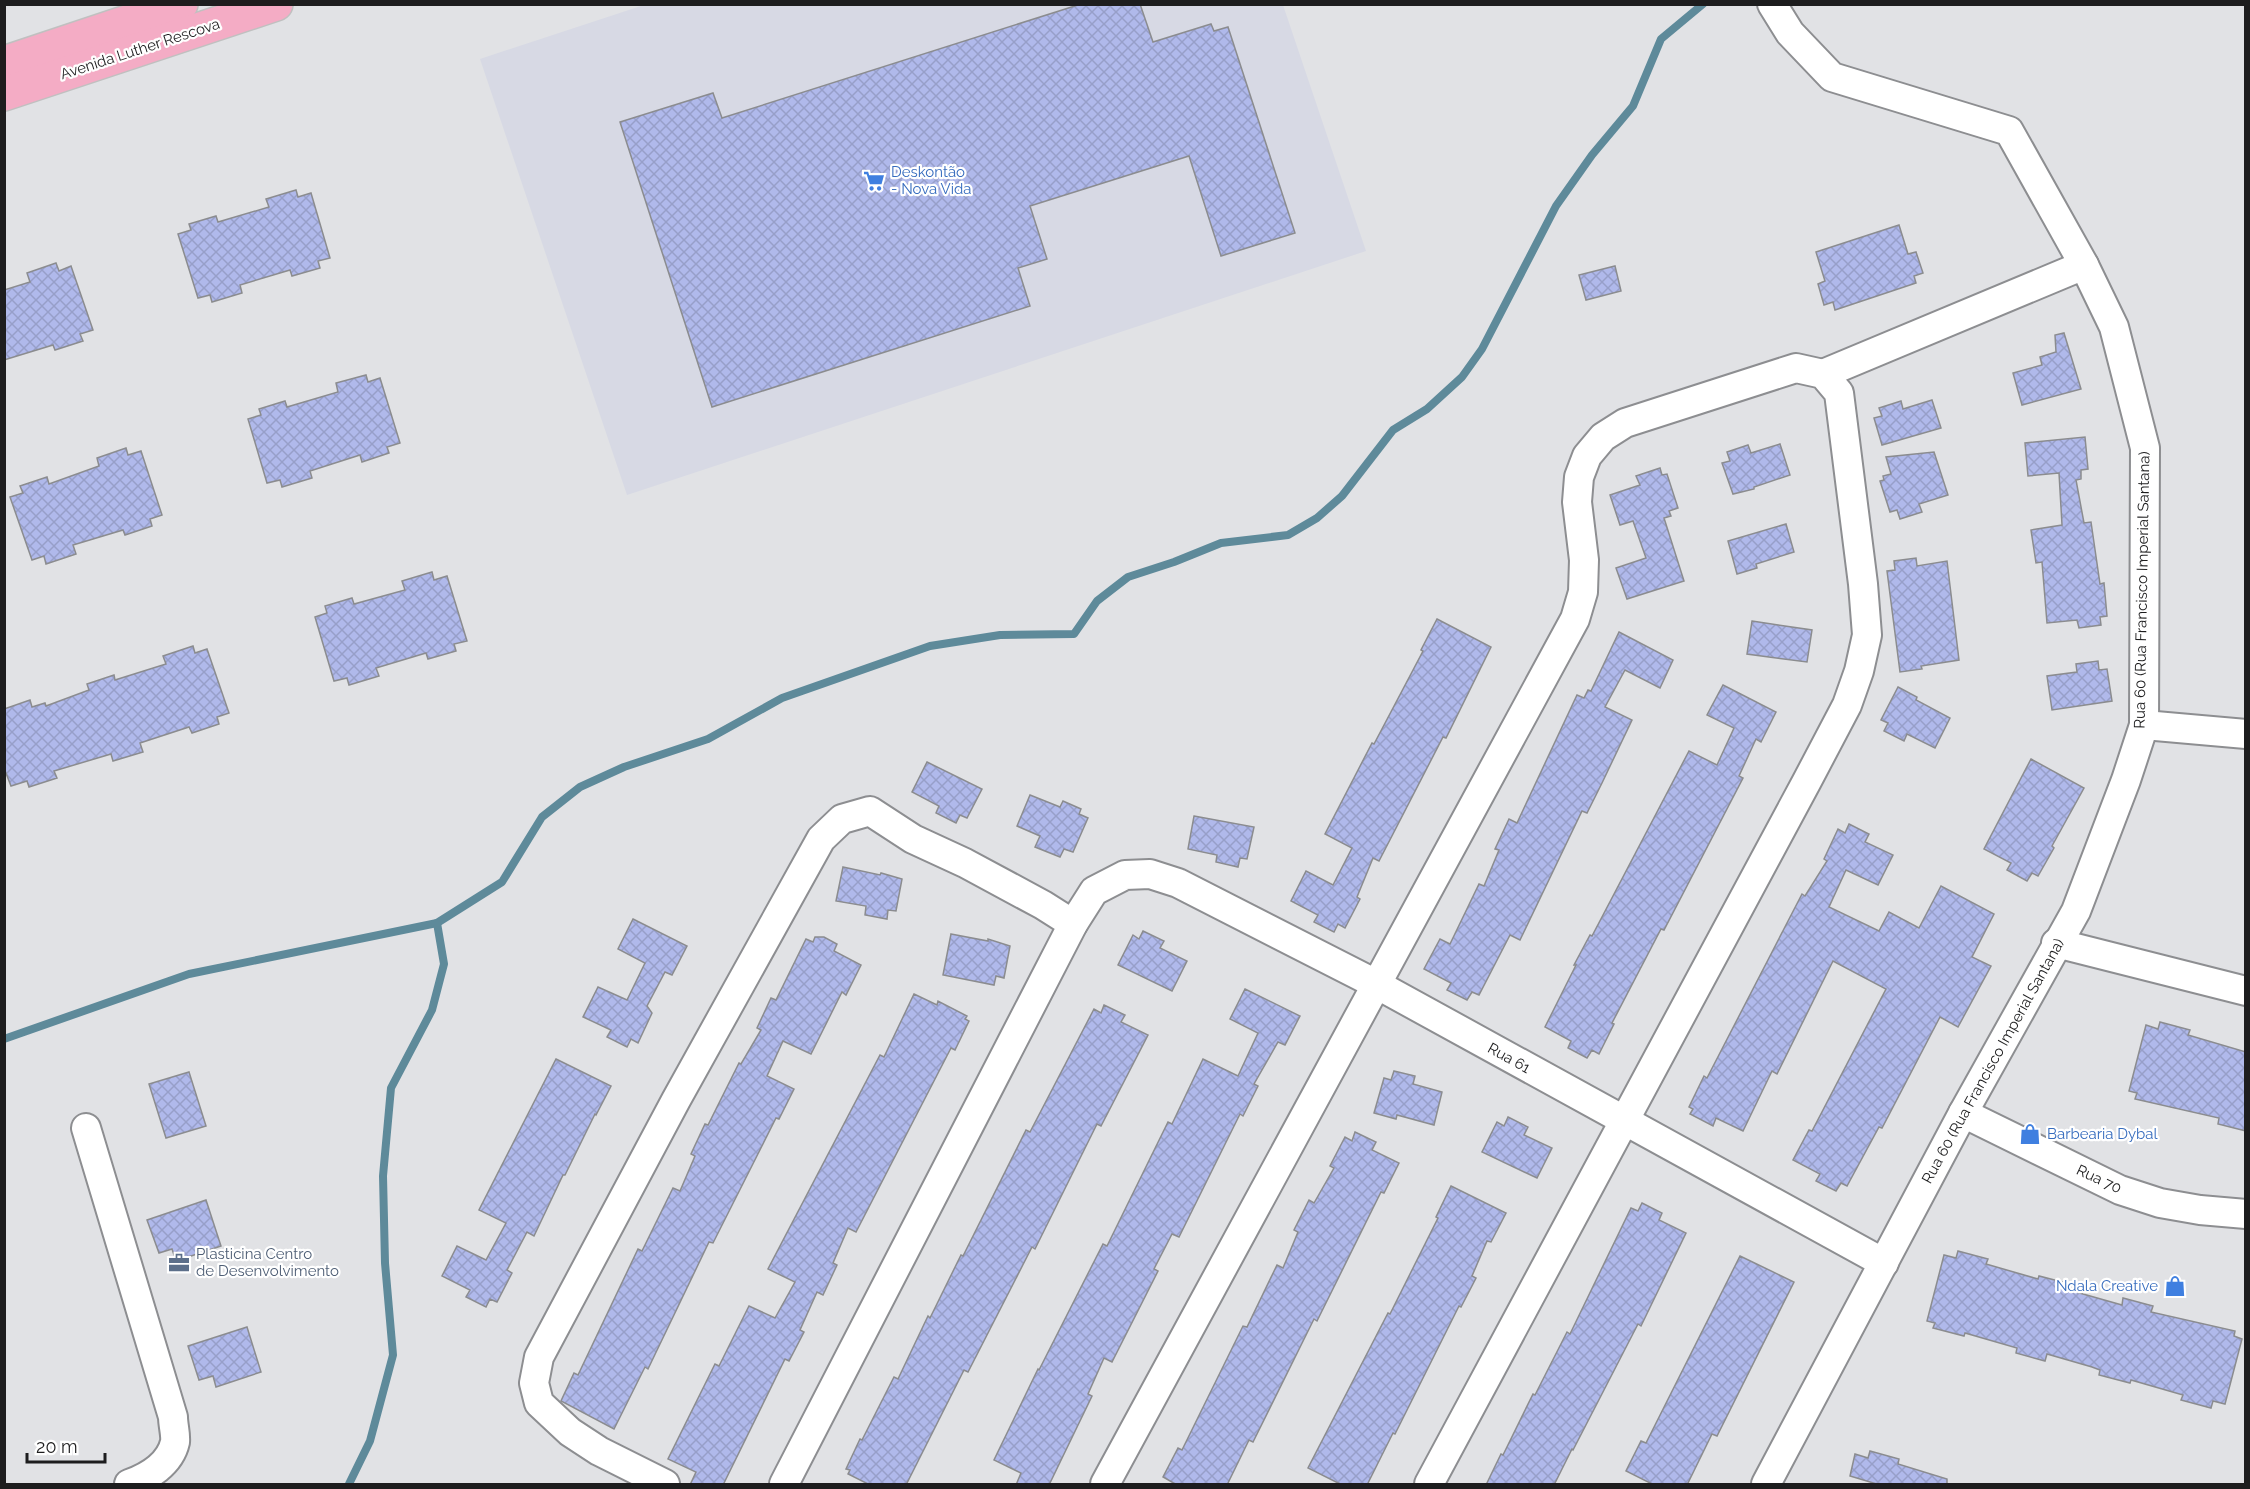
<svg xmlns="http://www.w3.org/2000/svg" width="2250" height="1489" viewBox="0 0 2250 1489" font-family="Raleway,sans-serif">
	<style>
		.built { fill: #d7d9e4 }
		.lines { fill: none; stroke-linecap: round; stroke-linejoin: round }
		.stream { stroke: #5e8a9a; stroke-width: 8 }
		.building { fill: url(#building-cross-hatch); stroke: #8b8c8f; stroke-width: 1.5 }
		.minor-casing { stroke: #8d8e91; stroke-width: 32 }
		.major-casing { stroke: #c0c0c0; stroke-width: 36 }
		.minor { stroke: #fff; stroke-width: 28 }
		.major { stroke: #f4acc5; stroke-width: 33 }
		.labels { text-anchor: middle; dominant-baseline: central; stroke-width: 4.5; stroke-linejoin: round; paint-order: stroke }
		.street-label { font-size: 15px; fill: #1d1d1e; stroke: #fff }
		.shop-label { font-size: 15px; fill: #366cbe; stroke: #fff; text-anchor: start }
		.service-label { font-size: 15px; fill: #4e5e75; stroke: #fff; text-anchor: start }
	</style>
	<defs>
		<pattern id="building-cross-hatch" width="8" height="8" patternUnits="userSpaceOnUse" patternTransform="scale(1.5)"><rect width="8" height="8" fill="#b0b9eb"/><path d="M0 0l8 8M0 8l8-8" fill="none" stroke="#979fc9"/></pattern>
	</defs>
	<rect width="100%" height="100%" fill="#e1e2e5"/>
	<polygon class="built" points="644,5 1283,5 1366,251 627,495 480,59"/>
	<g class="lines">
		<g class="stream">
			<polyline points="4,1039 189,974 437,923 502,882 542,817 580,787 624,767 708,739 782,698 930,646 1000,635 1074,634 1097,601 1128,577 1174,562 1221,543 1288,535 1317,518 1342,496 1393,430 1427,409 1462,377 1482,349 1556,206 1592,155 1633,106 1661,39 1703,4"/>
			<polyline points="349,1484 370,1441 393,1355 385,1263 383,1176 391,1088 432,1010 444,964 437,923"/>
		</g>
	</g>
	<g class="building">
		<polygon points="1081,4 1140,4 1153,42 1211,24 1214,31 1228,27 1295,233 1221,256 1189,156 1030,206 1047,259 1018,268 1030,306 712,407 620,122 713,93 722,118"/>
		<polygon points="296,190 298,197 311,193 330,258 318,261 320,268 292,276 290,270 240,285 242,293 212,302 210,295 198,298 178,234 191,230 189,224 216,216 218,222 269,207 266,199"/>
		<polygon points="1899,225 1908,254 1916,252 1923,273 1914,276 1916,283 1835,310 1833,302 1824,305 1818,284 1825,281 1816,252"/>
		<polygon points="56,263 59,271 71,266 93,330 80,334 83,341 55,350 53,345 4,360 4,290 30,282 27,273"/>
		<polygon points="1615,266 1621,291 1586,300 1579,275"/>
		<polygon points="2064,333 2081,389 2022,405 2013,373 2042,365 2040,357 2056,352 2055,335"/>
		<polygon points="366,375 368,382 380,378 400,443 387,447 389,453 362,462 360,455 310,471 312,478 282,487 280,480 267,483 248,419 261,415 259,409 285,401 287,407 338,392 336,383"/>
		<polygon points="1932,400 1941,428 1882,445 1874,418 1882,416 1879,408 1901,401 1903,409"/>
		<polygon points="2085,437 2088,469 2081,470 2081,479 2076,480 2084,523 2091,522 2100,584 2104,583 2107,616 2100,617 2101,625 2079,628 2077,620 2047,623 2042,562 2036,563 2031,530 2062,525 2059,473 2028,476 2025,443"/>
		<polygon points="1780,444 1790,475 1754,487 1754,489 1733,494 1722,463 1730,461 1727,452 1748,445 1751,453"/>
		<polygon points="126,448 128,455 141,451 162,515 150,519 152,526 125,535 123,530 73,545 76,554 46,564 44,556 32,560 10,497 23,493 20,486 47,477 49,484 99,466 97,458"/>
		<polygon points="1934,452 1948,495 1919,504 1922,512 1900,519 1897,510 1890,512 1880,481 1884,480 1883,476 1891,474 1886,457"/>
		<polygon points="1660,468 1662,475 1667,474 1678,508 1669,511 1671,516 1664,518 1684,581 1627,599 1616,568 1646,558 1633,521 1620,525 1610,495 1640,485 1636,476"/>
		<polygon points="1786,524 1794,552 1756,564 1757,568 1737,574 1728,541"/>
		<polygon points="1916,558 1917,566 1947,561 1959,660 1921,666 1922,669 1900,672 1887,571 1895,570 1894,561"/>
		<polygon points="432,572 434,580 447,576 467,641 454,644 456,651 428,659 426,653 376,668 379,676 349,685 347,678 334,681 315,617 327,613 325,606 352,598 354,604 405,590 402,581"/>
		<polygon points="1437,619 1491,647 1446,738 1443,737 1379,861 1373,858 1357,897 1360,899 1345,928 1338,924 1334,932 1314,922 1318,915 1291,901 1306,871 1333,885 1352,848 1325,834 1372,743 1374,744 1423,651 1421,650"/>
		<polygon points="1752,621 1812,630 1807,662 1747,654"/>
		<polygon points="1619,632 1673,660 1660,688 1625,670 1605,707 1632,720 1602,783 1587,813 1582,811 1520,940 1510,935 1479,995 1472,992 1467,1000 1447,990 1451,983 1424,969 1440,939 1450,944 1479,884 1484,886 1499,850 1495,849 1509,819 1517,823 1577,695 1584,698 1588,690 1591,691"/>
		<polygon points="193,646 195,653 207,649 229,713 217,717 219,724 192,733 189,727 140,743 143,752 113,761 111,754 54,771 57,778 29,787 27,781 11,786 4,768 4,709 30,700 32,707 45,703 46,706 89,690 87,684 114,675 115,680 166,664 163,656"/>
		<polygon points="2098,661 2099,670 2107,669 2112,701 2052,710 2047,676 2077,672 2076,664"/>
		<polygon points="1723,685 1776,712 1761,742 1756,739 1739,776 1743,778 1664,930 1661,929 1612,1023 1614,1024 1599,1054 1592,1050 1587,1058 1568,1048 1571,1041 1545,1027 1576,965 1574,965 1590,935 1592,936 1689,751 1717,765 1734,728 1707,715"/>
		<polygon points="1898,687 1917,697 1916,700 1950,718 1935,748 1907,734 1904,741 1884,731 1888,723 1881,720"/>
		<polygon points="2031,759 2084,788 2052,846 2054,848 2038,876 2032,873 2027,881 2007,870 2011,863 1984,849"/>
		<polygon points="927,762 982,789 967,818 960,815 956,823 936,813 939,806 912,792"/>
		<polygon points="1030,795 1060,807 1063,801 1081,809 1079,814 1088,818 1073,852 1064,849 1060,857 1035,847 1040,836 1017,826"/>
		<polygon points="1194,816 1254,827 1247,859 1240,858 1238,867 1216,862 1217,855 1188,849"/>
		<polygon points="1849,824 1869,834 1865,842 1893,855 1878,885 1846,870 1829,907 1879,931 1889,912 1919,928 1941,886 1994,914 1972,957 1991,966 1958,1027 1940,1017 1882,1128 1879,1127 1847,1186 1841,1183 1836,1191 1816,1181 1820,1174 1793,1160 1809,1130 1812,1131 1886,989 1833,961 1777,1074 1772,1071 1743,1131 1716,1118 1713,1126 1690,1114 1693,1109 1689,1107 1704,1076 1707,1078 1802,894 1805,896 1827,861 1824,859 1838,829 1845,833"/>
		<polygon points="843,867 880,875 881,873 902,879 896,911 888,910 887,919 865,915 866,906 836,901"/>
		<polygon points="633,919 687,946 672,975 665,972 647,1006 652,1013 638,1043 631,1039 627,1047 607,1037 611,1030 583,1017 598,987 627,1000 645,963 618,949"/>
		<polygon points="1143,931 1164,941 1160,948 1187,961 1172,991 1118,965 1133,935 1139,939"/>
		<polygon points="951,934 988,941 988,939 1010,946 1004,978 996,976 994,985 943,975"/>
		<polygon points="815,937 824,937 837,944 834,951 861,965 846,995 842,992 811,1054 783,1041 767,1076 794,1089 779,1119 776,1118 713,1243 709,1242 648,1369 645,1367 614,1429 561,1401 574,1373 578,1375 638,1249 642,1251 673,1188 680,1191 695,1156 691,1154 705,1124 708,1125 739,1063 741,1064 761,1030 757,1028 771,998 776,1000 806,939 813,942"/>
		<polygon points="1245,989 1300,1016 1285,1045 1278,1042 1254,1084 1258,1086 1243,1116 1240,1114 1179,1237 1172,1234 1154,1269 1158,1271 1112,1362 1104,1358 1088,1394 1092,1396 1049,1485 1016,1485 1021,1473 994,1460 1038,1369 1039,1370 1103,1244 1107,1246 1168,1122 1172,1124 1203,1059 1238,1076 1258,1033 1230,1019"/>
		<polygon points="914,994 937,1005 938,1001 967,1016 965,1019 969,1021 955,1050 951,1048 856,1232 848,1228 833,1263 837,1265 823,1295 817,1292 800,1330 804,1332 789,1361 785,1359 723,1485 690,1485 696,1472 668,1459 715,1364 719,1366 749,1306 775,1318 795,1282 768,1269 880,1055 884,1057"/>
		<polygon points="1104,1005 1125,1015 1121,1022 1148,1035 1101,1126 1097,1124 1035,1249 1032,1247 968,1372 964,1370 906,1485 870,1485 848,1474 850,1470 846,1469 860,1439 862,1440 894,1377 898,1379 928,1316 930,1318 961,1255 963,1256 1026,1130 1030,1132 1094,1009 1101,1013"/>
		<polygon points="2160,1022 2190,1030 2188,1035 2246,1052 2246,1131 2218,1124 2219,1118 2135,1099 2137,1093 2129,1091 2146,1025 2158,1029"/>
		<polygon points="556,1059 611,1086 596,1115 595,1114 565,1175 563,1175 534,1236 527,1232 507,1270 512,1273 497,1302 490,1299 486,1307 466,1297 470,1290 442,1276 457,1246 486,1260 506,1223 479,1210"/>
		<polygon points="1394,1071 1415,1076 1413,1084 1442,1092 1434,1125 1397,1115 1396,1119 1374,1113 1384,1078 1391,1080"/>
		<polygon points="189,1072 206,1126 166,1138 149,1084"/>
		<polygon points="1508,1117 1528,1127 1524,1135 1552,1148 1537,1178 1482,1152 1497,1122 1504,1126"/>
		<polygon points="1355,1132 1376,1142 1372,1150 1399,1163 1384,1193 1381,1192 1317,1321 1314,1319 1253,1442 1249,1440 1227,1485 1177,1485 1163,1477 1178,1448 1182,1450 1243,1326 1247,1327 1277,1265 1283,1268 1298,1232 1294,1230 1309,1200 1314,1203 1334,1168 1330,1166 1345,1137 1352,1141"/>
		<polygon points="1451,1186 1506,1213 1491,1242 1487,1241 1472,1276 1476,1278 1461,1307 1459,1306 1395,1434 1393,1433 1367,1485 1342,1485 1308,1468 1388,1313 1390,1314 1438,1218 1436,1217"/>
		<polygon points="206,1200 221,1246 176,1261 172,1249 159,1253 147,1220"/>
		<polygon points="1642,1203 1662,1213 1659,1220 1686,1233 1641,1326 1638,1324 1573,1450 1572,1449 1554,1485 1486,1485 1501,1454 1503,1455 1533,1394 1535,1395 1567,1332 1570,1334 1631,1208 1638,1211"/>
		<polygon points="1958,1251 1988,1259 1986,1264 2038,1279 2039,1276 2070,1284 2068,1289 2076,1292 2122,1305 2123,1298 2153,1306 2151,1312 2235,1331 2234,1336 2242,1339 2225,1404 2213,1401 2211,1408 2181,1400 2183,1395 2131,1380 2130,1383 2099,1375 2100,1370 2092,1367 2047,1354 2045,1361 2016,1353 2017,1348 1965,1333 1964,1336 1933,1328 1935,1323 1927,1321 1944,1255 1956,1258"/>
		<polygon points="1740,1256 1794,1282 1717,1436 1712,1434 1687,1485 1654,1485 1626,1471 1641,1441 1646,1443"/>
		<polygon points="247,1327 261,1372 216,1387 213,1376 199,1380 188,1346"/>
		<polygon points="1870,1451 1899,1459 1898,1464 1947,1479 1947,1485 1880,1485 1850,1476 1855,1454 1868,1458"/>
	</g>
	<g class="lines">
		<defs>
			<g id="minor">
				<polyline points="1823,374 2084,265"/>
				<polyline points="2144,725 2246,734"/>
				<polyline points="2056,943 2246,991"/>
				<polyline points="1963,1113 2120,1190 2160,1203 2200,1210 2246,1214"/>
				<path d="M86 1128 173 1417C173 1425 176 1435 175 1442 170 1464 148 1477 129 1484"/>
				<polyline points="665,1484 599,1451 570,1432 539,1403 534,1383 539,1357 676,1100 821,839 842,819 870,811 913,839 965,863 1043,905 1073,924"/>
				<polyline points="784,1484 1073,924 1094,891 1125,875 1150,874 1178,883 1376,984 1884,1263"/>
				<polyline points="1105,1484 1575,619 1583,592 1584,560 1577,502 1579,477 1587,456 1603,437 1625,423 1796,368 1823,374 1839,393 1863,584 1867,635 1859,671 1847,705 1807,781 1429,1484"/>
				<polyline points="1766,1484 1963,1113 2076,911 2126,780 2144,725 2145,448 2114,327 2084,265 2009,131 1832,77 1790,33 1772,4"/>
			</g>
			<g id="major">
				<polyline points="4,63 181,4"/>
				<polyline points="4,94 276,4"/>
			</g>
		</defs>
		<use href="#minor" class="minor-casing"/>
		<use href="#major" class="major-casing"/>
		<use href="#minor" class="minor"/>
		<use href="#major" class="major"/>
	</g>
	<defs>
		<symbol id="supermarket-bare" viewBox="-9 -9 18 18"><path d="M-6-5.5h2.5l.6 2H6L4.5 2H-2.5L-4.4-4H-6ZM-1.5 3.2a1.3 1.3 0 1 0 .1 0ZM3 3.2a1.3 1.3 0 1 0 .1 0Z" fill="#3f7fe0" stroke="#fff" stroke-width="2.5" paint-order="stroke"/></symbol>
		<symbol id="shop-bare" viewBox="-9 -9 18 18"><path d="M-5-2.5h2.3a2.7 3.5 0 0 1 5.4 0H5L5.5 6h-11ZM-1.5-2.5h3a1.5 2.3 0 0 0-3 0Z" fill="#3f7fe0" stroke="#fff" stroke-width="2.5" paint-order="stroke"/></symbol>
		<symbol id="office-bare" viewBox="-9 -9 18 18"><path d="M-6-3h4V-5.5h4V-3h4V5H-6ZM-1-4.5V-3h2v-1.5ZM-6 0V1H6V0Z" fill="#5c6f8a" stroke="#fff" stroke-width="2.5" paint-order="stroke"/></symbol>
	</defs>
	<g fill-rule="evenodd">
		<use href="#supermarket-bare" x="859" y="166" width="30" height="30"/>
		<use href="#shop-bare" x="2015" y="1119" width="30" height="30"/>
		<use href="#office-bare" x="164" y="1248" width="30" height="30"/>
		<use href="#shop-bare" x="2160" y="1271" width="30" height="30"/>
	</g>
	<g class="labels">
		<g class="street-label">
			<text transform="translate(140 49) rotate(-18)">Avenida Luther Rescova</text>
			<text transform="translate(2142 590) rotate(-89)">Rua 60 (Rua Francisco Imperial Santana)</text>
			<text transform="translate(1509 1058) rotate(29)">Rua 61</text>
			<text transform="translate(1993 1061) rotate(-61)">Rua 60 (Rua Francisco Imperial Santana)</text>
			<text transform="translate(2099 1179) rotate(25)">Rua 70</text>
		</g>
		<g class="shop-label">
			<text x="891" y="172">Deskontão<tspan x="891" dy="17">- Nova Vida</tspan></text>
			<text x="2047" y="1134">Barbearia Dybal</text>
			<text x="2158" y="1286" text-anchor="end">Ndala Creative</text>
		</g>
		<g class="service-label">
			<text x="196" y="1254">Plasticina Centro<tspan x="196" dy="17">de Desenvolvimento</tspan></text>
		</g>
	</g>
	<rect width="2250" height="1489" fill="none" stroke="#1d1d1e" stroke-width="12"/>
	<path d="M27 1453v9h78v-9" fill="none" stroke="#1d1d1e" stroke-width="3"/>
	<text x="36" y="1453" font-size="18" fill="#1d1d1e" stroke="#ffffff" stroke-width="4.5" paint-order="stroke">20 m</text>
</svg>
